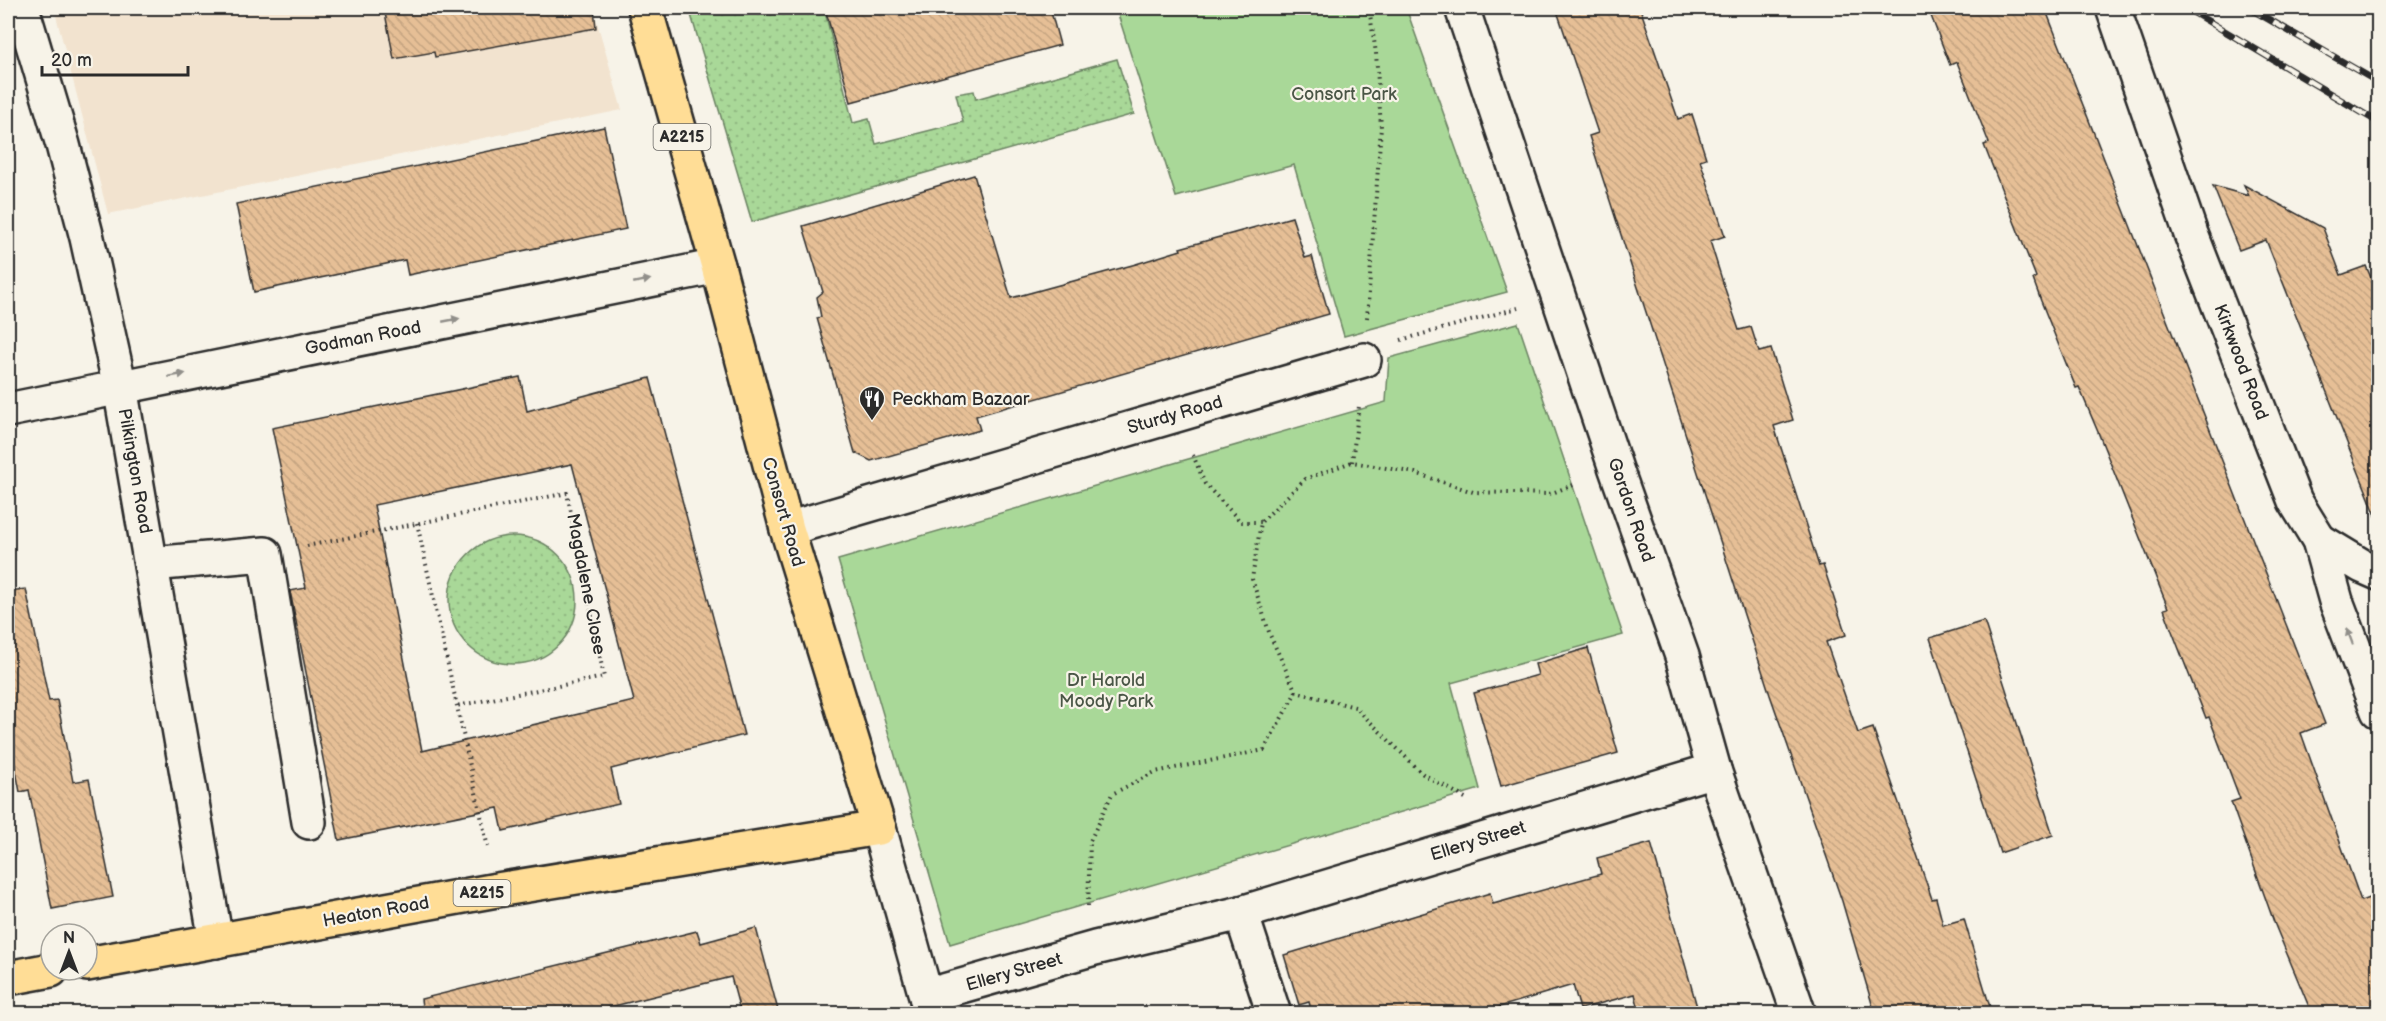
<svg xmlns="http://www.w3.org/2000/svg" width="2386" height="1021" viewBox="0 0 2386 1021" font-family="'Balsamiq Sans',sans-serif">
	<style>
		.built { fill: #f2e3cf }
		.grass { fill: url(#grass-dots); stroke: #6a8262; stroke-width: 1.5 }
		.park { fill: #a9d898; stroke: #6a8262; stroke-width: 1.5 }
		.building { fill: url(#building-back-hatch); stroke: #2b2b2b; stroke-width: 1.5; fill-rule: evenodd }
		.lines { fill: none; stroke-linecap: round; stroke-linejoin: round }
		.minor-casing { stroke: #2b2b2b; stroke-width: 38 }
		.major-casing { stroke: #2b2b2b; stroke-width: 38 }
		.path { stroke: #2b2b2b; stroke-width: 4; stroke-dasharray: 1.5 4.5; stroke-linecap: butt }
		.minor { stroke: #f7f3e8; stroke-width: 33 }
		.major { stroke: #ffdd96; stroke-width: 33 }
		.rail-casing { stroke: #2b2b2b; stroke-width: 7 }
		.rail { stroke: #f7f3e8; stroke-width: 4.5; stroke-dasharray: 14; stroke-linecap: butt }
		.oneway { fill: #918f8a }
		.labels { text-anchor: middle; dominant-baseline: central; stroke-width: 4.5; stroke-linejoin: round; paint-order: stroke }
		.shield { fill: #f7f3e8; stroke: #686764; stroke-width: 1.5 }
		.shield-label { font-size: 16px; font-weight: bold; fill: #2b2b2b }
		.park-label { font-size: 18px; fill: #4a5646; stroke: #f7f3e8 }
		.street-label { font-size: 18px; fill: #2b2b2b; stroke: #f7f3e8 }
		.poi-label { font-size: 18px; fill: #2b2b2b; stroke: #f7f3e8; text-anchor: start }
	</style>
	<defs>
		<pattern id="grass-dots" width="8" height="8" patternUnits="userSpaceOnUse" patternTransform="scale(1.5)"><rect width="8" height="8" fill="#a9d898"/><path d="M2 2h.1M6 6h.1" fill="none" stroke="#92ba83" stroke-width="1.8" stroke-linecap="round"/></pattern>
		<pattern id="building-back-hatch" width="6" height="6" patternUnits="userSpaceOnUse" patternTransform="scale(1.5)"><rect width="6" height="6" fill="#e6bf96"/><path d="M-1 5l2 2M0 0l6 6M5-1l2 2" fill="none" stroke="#c5a481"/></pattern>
	</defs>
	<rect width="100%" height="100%" fill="#f7f3e8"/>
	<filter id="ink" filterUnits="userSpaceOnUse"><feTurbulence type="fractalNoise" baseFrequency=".0167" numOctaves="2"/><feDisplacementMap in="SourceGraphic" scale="12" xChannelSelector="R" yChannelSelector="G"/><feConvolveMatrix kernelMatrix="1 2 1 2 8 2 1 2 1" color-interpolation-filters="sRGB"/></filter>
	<g filter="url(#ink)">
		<polygon class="built" points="54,8 593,8 622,110 108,214"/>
		<g class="grass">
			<polygon points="689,8 697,8 699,13 717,8 824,8 853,123 869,119 876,144 963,122 956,94 974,91 976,99 1117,59 1134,114 752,222"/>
			<circle cx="513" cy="600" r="64"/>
		</g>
		<g class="park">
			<polygon points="1116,8 1406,8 1507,292 1344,336 1294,165 1176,197"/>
			<polygon points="1518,323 1623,635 1451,683 1480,789 950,944 838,560 1386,402 1389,358"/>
		</g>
		<g class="building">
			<polygon points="384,8 594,8 596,28 435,57 434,52 394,59"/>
			<polygon points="825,8 1050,8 1060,45 851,102"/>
			<polygon points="1556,8 1640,8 1678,119 1692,114 1706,158 1700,160 1725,236 1710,241 1724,286 1739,330 1751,327 1759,352 1771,349 1793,420 1774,426 1819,566 1823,565 1846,635 1826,642 1858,733 1873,728 1932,899 1936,898 1943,925 1964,919 1992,1014 1875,1014 1842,901 1770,695 1589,136 1598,133"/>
			<polygon points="1928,8 2045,8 2325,724 2301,733 2361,901 2379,894 2379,1014 2312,1014 2275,925 2231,802 2240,799 2209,717 2206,718 2172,631 2164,609 2168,608 2098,432 2079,387 2076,388 2041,301 2033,279 2036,277 1984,145 1989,143 1957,62 1950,65"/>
			<polygon points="604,127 626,229 408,275 405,260 254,292 236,204"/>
			<polygon points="974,175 1011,298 1136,264 1181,250 1180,248 1292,217 1305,258 1312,256 1329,314 976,416 980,430 871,461 855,453 817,318 821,317 817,297 823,292 803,226"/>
			<polygon points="2244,185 2323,228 2341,275 2366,266 2379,296 2379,517 2377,518 2266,240 2239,250 2213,186 2249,196"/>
			<path d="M520 377 527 411 650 378 744 735 611 769 619 804 503 831 498 808 339 840 290 591 306 588 272 428ZM572 464 634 701 422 751 374 505Z"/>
			<polygon points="26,589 49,701 57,700 73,782 89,779 113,897 52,909 29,790 20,792 8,729 8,591"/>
			<polygon points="1984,621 2053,835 2000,853 1930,638"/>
			<polygon points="1588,648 1618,753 1501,786 1474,693 1538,675 1535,664"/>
			<polygon points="1651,843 1699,1014 1640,1014 1635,994 1580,1009 1573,985 1476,1014 1312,1014 1309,1002 1299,1005 1284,955 1490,893 1493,904 1601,874 1597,858"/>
			<polygon points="756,928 779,1014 741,1014 731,977 582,1014 423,1014 421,999 697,931 701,943"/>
		</g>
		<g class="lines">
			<defs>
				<g id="minor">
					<polyline points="22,8 63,145 87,238 120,387 216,941"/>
					<polyline points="1462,8 1616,469 1682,656 1714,770 1799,1014"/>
					<polyline points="2113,8 2191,234 2295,501 2319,540 2336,601 2378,711"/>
					<polyline points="8,410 718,266"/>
					<polyline points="787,529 1364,360"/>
					<polyline points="2319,540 2362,566 2378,573"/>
					<polyline points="151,564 265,554 309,822"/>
					<polyline points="879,828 931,1014"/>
					<polyline points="1241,913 1274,1014"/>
					<polyline points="926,996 1095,948 1241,913 1714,770"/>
				</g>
				<g id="major">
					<polyline points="87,964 497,890 879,828 787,529 718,266 645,8"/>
					<polyline points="8,978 51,970"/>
				</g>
			</defs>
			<use href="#minor" class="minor-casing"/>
			<use href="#major" class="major-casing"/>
			<g class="path">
				<polyline points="1367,318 1381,127 1376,53 1369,8"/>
				<polyline points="1401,340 1518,308"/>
				<polyline points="1193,455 1205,484 1241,522 1261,522"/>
				<polyline points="1352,462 1359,406"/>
				<polyline points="417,523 488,848"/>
				<polyline points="307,546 567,493 604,677 456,706"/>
				<polyline points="1296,692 1270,635 1252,579 1261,522 1305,479 1352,462 1415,473 1473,492 1549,494 1576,484"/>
				<polyline points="1088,906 1090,841 1112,794 1155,772 1264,750 1296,692 1355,707 1423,774 1467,799"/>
			</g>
			<use href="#minor" class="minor"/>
			<use href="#major" class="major"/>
			<defs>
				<g id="rail">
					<polyline points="2186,8 2378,122"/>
					<polyline points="2249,8 2378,82"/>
				</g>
			</defs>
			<use href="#rail" class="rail-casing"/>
			<use href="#rail" class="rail"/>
		</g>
		<defs><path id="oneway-solid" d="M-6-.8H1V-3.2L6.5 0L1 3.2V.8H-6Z" transform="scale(1.5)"/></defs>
		<g class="oneway">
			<use href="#oneway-solid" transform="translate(642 281) rotate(-11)"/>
			<use href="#oneway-solid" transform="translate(451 320) rotate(-11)"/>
			<use href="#oneway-solid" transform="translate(177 375) rotate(-11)"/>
			<use href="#oneway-solid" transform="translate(2350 637) rotate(-110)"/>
		</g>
	</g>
	<defs>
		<symbol id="restaurant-pin" viewBox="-11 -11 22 30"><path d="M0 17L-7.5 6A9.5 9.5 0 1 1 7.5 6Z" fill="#2b2b2b" stroke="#f7f3e8"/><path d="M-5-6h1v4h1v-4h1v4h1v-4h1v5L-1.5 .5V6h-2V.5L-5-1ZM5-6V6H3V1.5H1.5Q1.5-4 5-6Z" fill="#fff"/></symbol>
	</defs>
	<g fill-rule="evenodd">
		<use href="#restaurant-pin" x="857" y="384" width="30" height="40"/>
	</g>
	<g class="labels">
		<g class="shield">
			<rect x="653.5" y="124" width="57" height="26" rx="4.5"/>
			<rect x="453.5" y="880" width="57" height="26" rx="4.5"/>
		</g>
		<g class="shield-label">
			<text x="682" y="137">A2215</text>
			<text x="482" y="893">A2215</text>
		</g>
		<g class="park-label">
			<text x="1344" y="94">Consort Park</text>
			<text x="1106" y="680">Dr Harold<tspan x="1106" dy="21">Moody Park</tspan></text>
		</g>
		<g class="street-label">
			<text transform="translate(363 338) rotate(-11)">Godman Road</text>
			<text transform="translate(2241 362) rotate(69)">Kirkwood Road</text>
			<text transform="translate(1175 415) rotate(-16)">Sturdy Road</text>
			<text transform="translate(135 471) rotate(80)">Pilkington Road</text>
			<text transform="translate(1631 510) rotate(71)">Gordon Road</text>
			<text transform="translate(783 512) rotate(74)">Consort Road</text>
			<text transform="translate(586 584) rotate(79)">Magdalene Close</text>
			<text transform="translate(1478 841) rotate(-17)">Ellery Street</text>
			<text transform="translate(376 912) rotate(-10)">Heaton Road</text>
			<text transform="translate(1014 972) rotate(-16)">Ellery Street</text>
		</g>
		<g class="poi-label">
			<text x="892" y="399">Peckham Bazaar</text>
		</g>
	</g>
	<rect width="2386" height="1021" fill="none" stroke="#f7f3e8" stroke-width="30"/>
	<rect x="15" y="15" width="2356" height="991" fill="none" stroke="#2b2b2b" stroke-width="2" filter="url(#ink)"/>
	<g transform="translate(69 952)"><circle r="28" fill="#f7f3e8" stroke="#a5a39c" stroke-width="1.5"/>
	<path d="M0-4.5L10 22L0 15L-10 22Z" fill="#2b2b2b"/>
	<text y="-9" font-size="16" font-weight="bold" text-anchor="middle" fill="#2b2b2b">N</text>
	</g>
	<path d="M42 66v9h146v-9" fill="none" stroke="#2b2b2b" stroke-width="3"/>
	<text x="51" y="66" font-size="18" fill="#2b2b2b" stroke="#f7f3e8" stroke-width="4.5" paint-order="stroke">20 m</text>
</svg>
